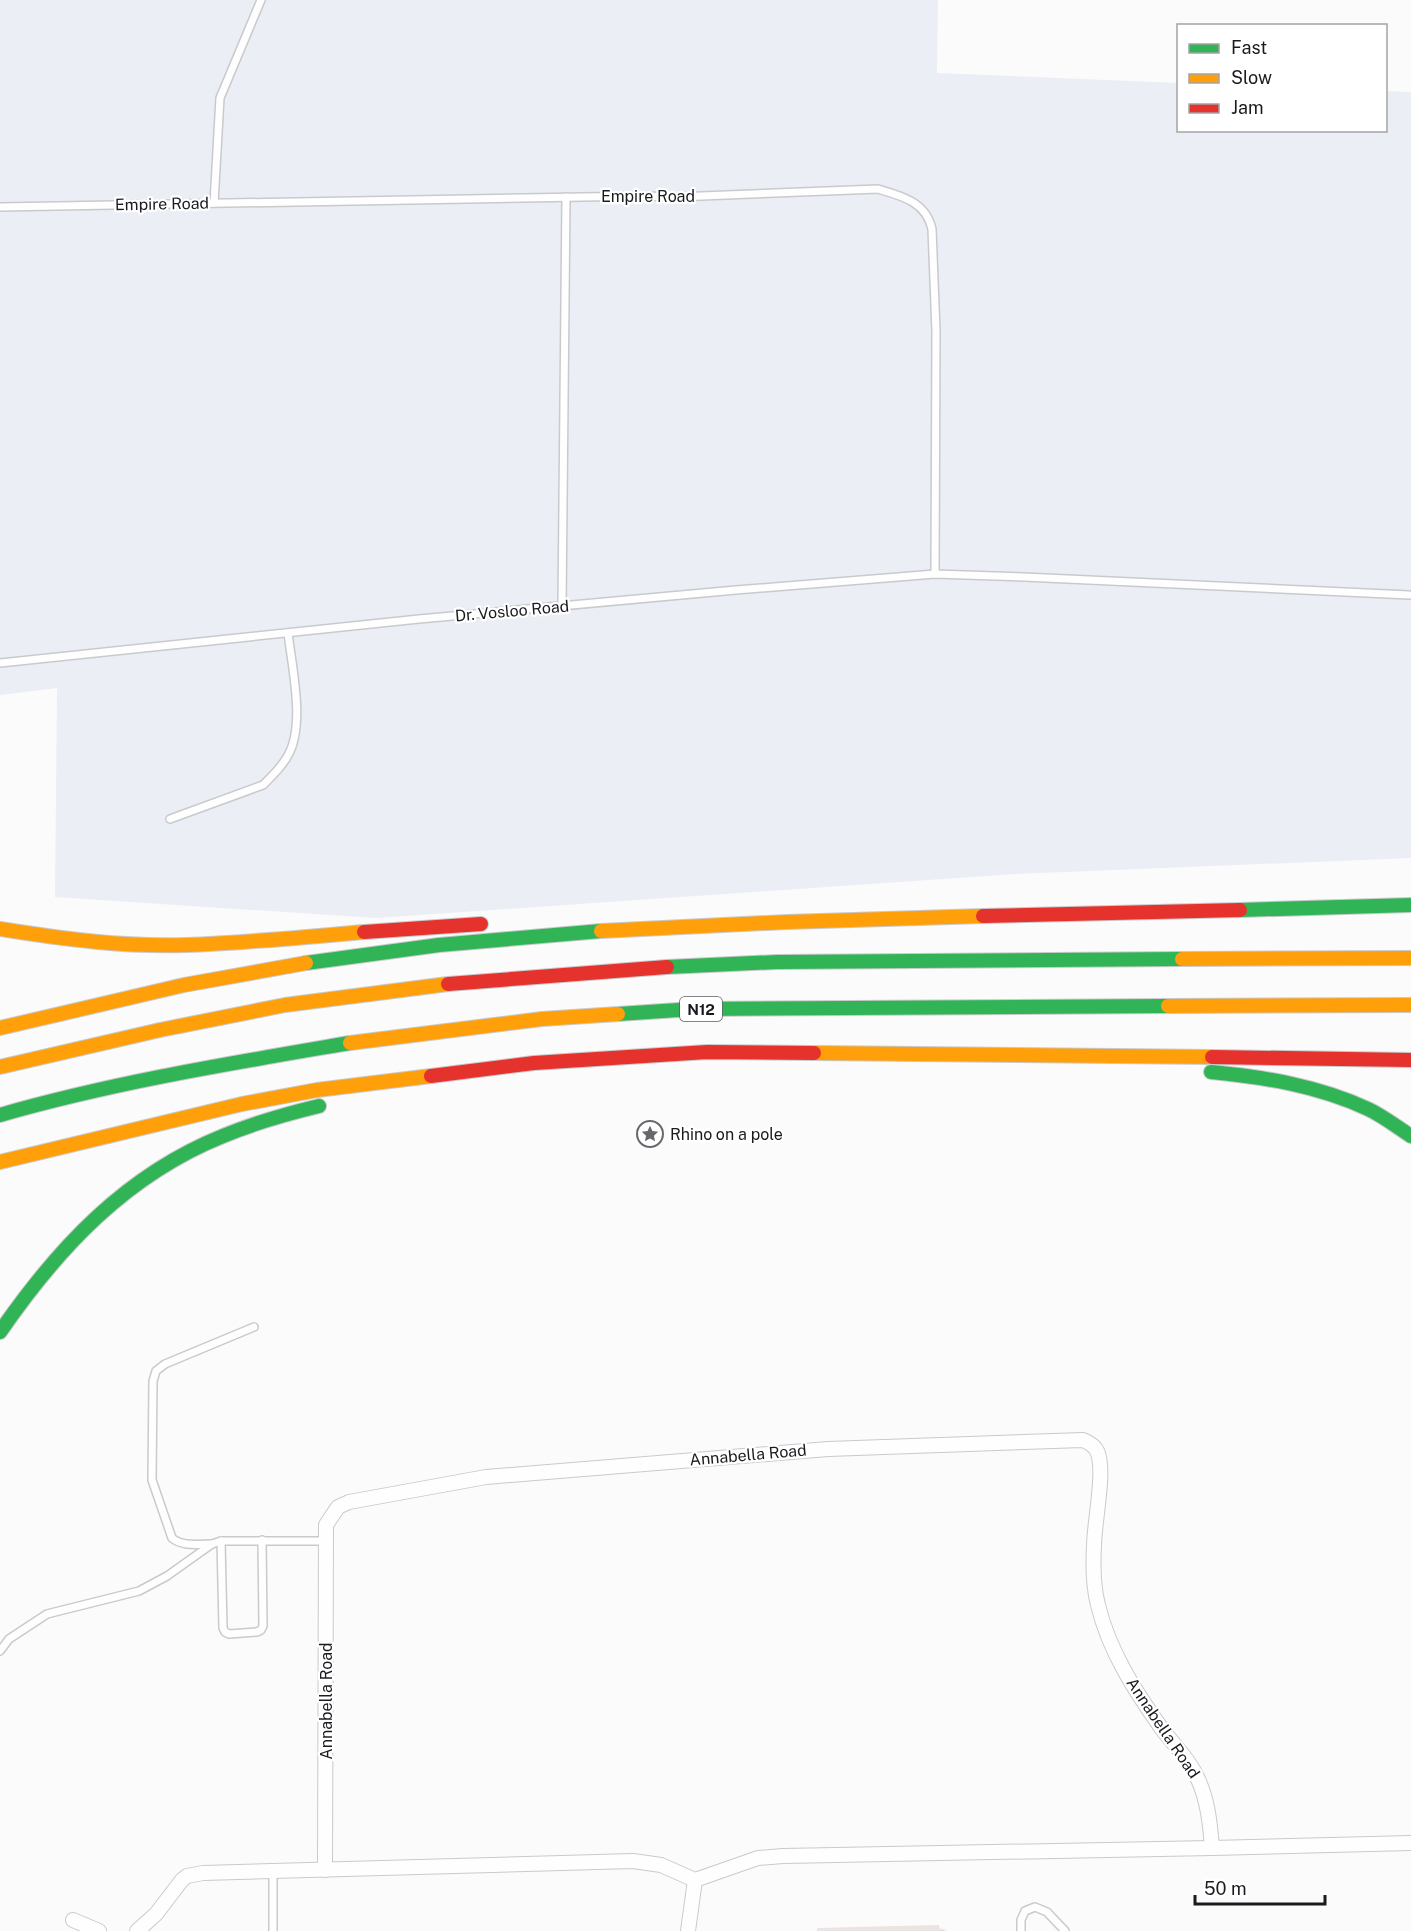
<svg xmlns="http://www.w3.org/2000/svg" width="1411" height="1931" viewBox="0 0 1411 1931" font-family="'Public Sans',sans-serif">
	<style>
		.built { fill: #ebeef5 }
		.building { fill: #eae4e2; filter: url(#shadow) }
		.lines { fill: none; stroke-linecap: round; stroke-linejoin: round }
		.lane-casing { stroke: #c9cacc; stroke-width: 10 }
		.street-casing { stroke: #c9cacc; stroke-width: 16 }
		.fast-casing { stroke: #c9cacc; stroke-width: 16 }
		.slow-casing { stroke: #c9cacc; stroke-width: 16 }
		.jam-casing { stroke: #c9cacc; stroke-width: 16 }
		.lane { stroke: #fefeff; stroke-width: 7 }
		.street { stroke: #fefeff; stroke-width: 14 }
		.fast { stroke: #30b455; stroke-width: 14 }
		.slow { stroke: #ff9f0a; stroke-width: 14 }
		.jam { stroke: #e5322d; stroke-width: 14 }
		.labels { text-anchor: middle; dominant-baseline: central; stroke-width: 4.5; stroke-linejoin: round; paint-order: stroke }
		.shield { fill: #fff; stroke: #5e5f62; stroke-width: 1.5 }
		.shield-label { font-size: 15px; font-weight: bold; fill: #191b1f }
		.street-label { font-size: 16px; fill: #191b1f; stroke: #fff }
		.poi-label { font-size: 16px; fill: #191b1f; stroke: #fff; text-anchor: start }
	</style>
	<defs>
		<filter id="shadow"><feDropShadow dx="5.5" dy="5.5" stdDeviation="1.5" flood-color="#0004"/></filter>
	</defs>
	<rect width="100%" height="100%" fill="#fbfbfc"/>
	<polygon class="built" points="0,0 938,0 937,73 1178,83 1178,130 1386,130 1386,91 1411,92 1411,858 1015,874 376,918 55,897 57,688 0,695"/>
	<polygon class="building" points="939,1925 940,1931 817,1931 817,1928"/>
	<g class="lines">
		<defs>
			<g id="lane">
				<polyline points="214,203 220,98 261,0"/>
				<path d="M0 207 643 196 677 197 878 189C902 196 926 202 932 229L936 331 935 574"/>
				<polyline points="562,606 566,197"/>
				<polyline points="0,663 419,619 736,590 935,574 1024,577 1409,595"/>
				<path d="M170 819 263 785C272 776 281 768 287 757 306 727 292 668 288 633"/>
				<polyline points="221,1541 223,1628 225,1632 229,1634 257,1632 261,1630 263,1626 262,1540"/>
				<path d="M212 1544C198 1544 183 1547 172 1538L152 1480 153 1381 156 1371 165 1364 254 1327"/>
				<polyline points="0,1651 9,1639 47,1614 139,1591 167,1576 212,1544 221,1541 327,1541"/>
				<polyline points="273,1871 273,1931"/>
				<polyline points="1021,1931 1021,1920 1025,1911 1035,1907 1047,1912 1065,1931"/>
			</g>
			<g id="street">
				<path d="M325 1870 326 1525 338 1507 349 1502 486 1477 828 1449 1083 1440C1088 1442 1094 1445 1097 1451 1106 1469 1094 1523 1094 1546 1093 1564 1093 1586 1098 1605 1109 1651 1135 1691 1162 1729 1174 1745 1189 1759 1197 1777 1208 1800 1210 1823 1212 1848L1411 1843"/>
				<polyline points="73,1920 99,1931"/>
				<polyline points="137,1931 156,1914 182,1880 187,1876 203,1873 633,1861 661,1865 695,1880 758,1858 783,1856 1212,1848"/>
				<polyline points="688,1931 695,1880"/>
			</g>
			<g id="fast">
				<polyline points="1240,910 1411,905"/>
				<polyline points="306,963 439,945 601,931"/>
				<polyline points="667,967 777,962 1182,959"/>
				<polyline points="618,1014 693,1009 1168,1006"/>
				<path d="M1211 1072C1264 1077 1319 1086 1368 1109 1383 1116 1397 1127 1411 1136"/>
				<path d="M0 1115C115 1082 233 1063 350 1043"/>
				<path d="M0 1332C58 1248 126 1175 223 1136 254 1123 286 1114 319 1106"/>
			</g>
			<g id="slow">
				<path d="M0 929C62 939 124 947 186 945 245 943 305 937 364 932"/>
				<polyline points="601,931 787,922 983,916"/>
				<polyline points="1182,959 1411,958"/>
				<polyline points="1168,1006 1411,1005"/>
				<polyline points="0,1028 184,985 306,963"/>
				<polyline points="350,1043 542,1019 618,1014"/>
				<polyline points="814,1053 1212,1057"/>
				<polyline points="0,1067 160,1030 285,1005 448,984"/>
				<polyline points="0,1162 242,1104 317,1090 431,1076"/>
			</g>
			<g id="jam">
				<polyline points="983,916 1240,910"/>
				<polyline points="364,932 481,924"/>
				<polyline points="448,984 667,967"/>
				<polyline points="1212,1057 1411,1060"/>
				<polyline points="431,1076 534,1063 707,1052 814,1053"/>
			</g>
		</defs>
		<use href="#lane" class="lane-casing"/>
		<use href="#street" class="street-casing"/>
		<use href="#fast" class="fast-casing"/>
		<use href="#slow" class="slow-casing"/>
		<use href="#jam" class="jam-casing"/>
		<use href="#lane" class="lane"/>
		<use href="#street" class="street"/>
		<use href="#fast" class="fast"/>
		<use href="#slow" class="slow"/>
		<use href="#jam" class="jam"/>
	</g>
	<defs>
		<symbol id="sight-ring" viewBox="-11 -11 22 22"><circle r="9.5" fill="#fff" stroke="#68696c" stroke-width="1.5"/><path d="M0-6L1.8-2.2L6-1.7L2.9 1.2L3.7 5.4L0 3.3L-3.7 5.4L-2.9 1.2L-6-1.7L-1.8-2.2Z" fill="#68696c"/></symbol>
	</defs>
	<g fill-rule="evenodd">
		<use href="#sight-ring" x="635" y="1119" width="30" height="30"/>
	</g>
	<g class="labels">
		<rect class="shield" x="680" y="997" width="42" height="24" rx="4.5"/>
		<g class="shield-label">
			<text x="701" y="1009">N12</text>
		</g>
		<g class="street-label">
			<text x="648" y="196">Empire Road</text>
			<text transform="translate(162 204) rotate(-1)">Empire Road</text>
			<text transform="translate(512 611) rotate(-5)">Dr. Vosloo Road</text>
			<text transform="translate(748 1455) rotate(-5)">Annabella Road</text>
			<text transform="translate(326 1701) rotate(-90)">Annabella Road</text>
			<text transform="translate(1163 1728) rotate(56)">Annabella Road</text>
		</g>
		<g class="poi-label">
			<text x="670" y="1134">Rhino on a pole</text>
		</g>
	</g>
	<rect x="1177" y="24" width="210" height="108" fill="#ffffff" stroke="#a3a4a5" stroke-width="1.5"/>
	<rect x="1189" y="44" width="30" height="9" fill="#30b455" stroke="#a3a4a5" stroke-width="1.5"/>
	<text x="1231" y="54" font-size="18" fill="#191b1f">Fast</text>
	<rect x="1189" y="74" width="30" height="9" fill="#ff9f0a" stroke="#a3a4a5" stroke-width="1.5"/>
	<text x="1231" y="84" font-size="18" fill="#191b1f">Slow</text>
	<rect x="1189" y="104" width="30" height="9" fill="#e5322d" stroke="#a3a4a5" stroke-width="1.5"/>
	<text x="1231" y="114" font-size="18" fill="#191b1f">Jam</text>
	<path d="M1195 1895v9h130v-9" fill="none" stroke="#191b1f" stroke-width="3"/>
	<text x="1204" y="1895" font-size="18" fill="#191b1f" stroke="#ffffff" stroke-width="4.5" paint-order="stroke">50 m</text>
</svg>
